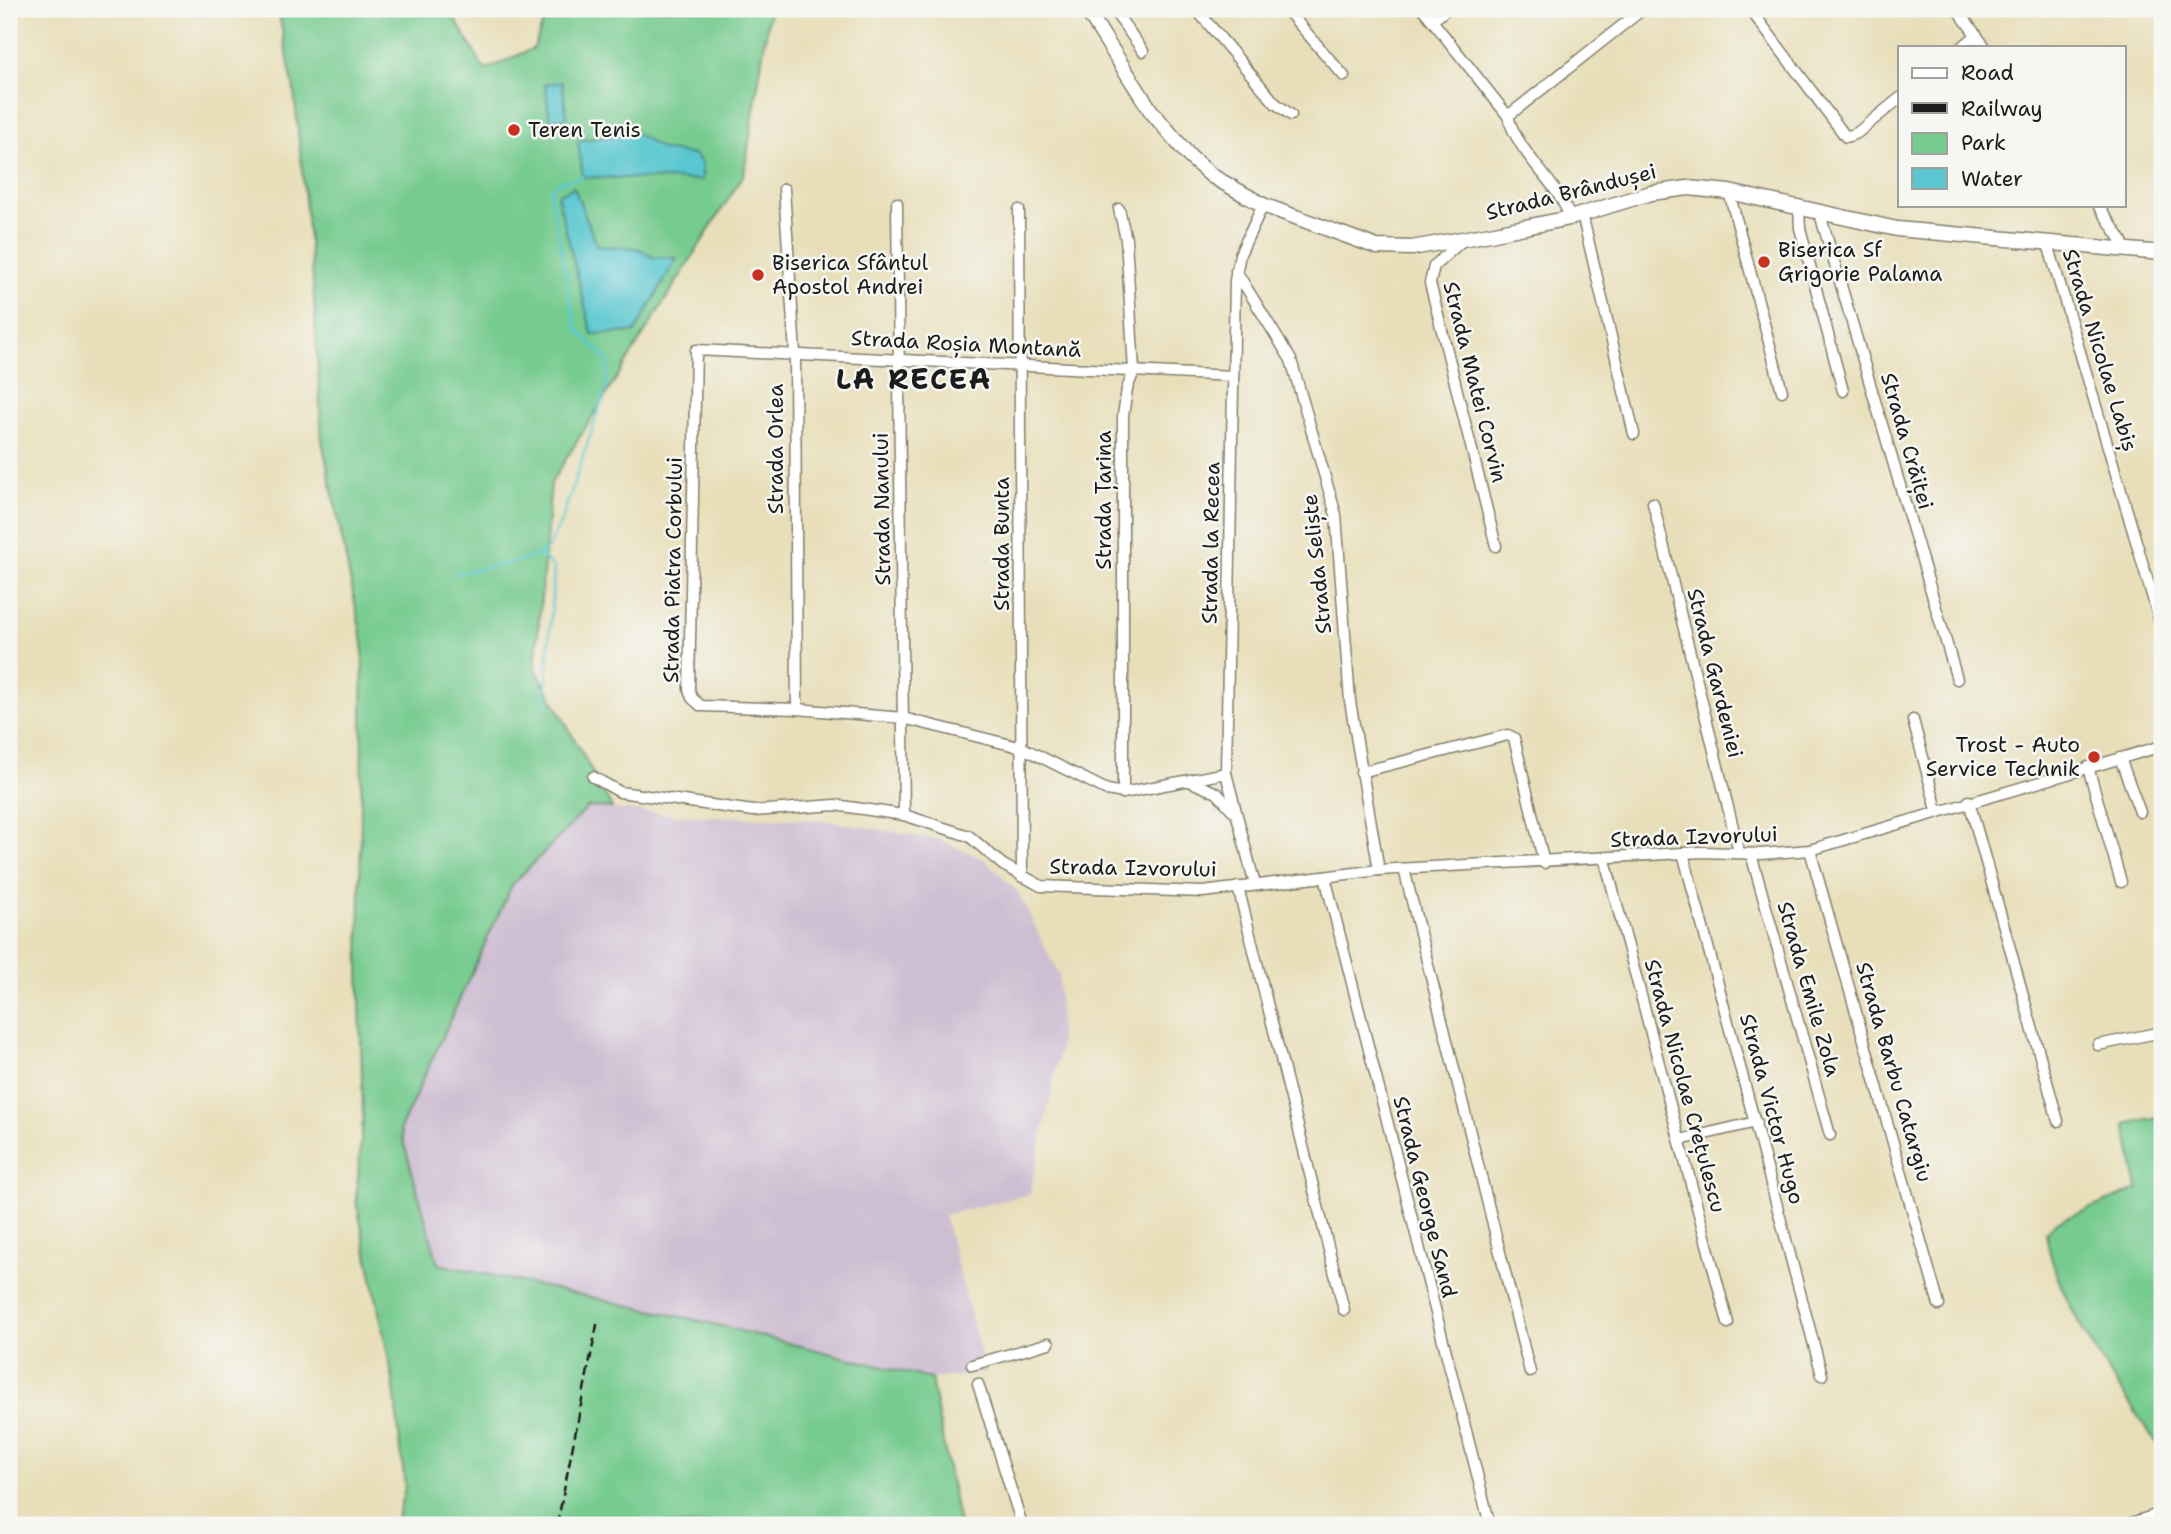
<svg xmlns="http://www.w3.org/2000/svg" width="2171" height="1534" viewBox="0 0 2171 1534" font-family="'Shantell Sans',sans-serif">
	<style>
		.industrial { fill: #cebed2 }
		.green { fill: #76cb8f; stroke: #497456; stroke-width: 2 }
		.water { fill: #5ac7d0; stroke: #3b7276; stroke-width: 2 }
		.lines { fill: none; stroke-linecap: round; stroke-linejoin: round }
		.stream { stroke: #5ac7d0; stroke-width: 2.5 }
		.minor-casing { stroke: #827e6b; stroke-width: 13 }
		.major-casing { stroke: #827e6b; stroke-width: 17 }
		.minor { stroke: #fff; stroke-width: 10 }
		.major { stroke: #fff; stroke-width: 14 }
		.rail { stroke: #1c1c1c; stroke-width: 2.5; stroke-dasharray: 10 5; stroke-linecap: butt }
		.poi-dot { fill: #c8321e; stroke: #f6f6f2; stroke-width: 2.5 }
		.labels { text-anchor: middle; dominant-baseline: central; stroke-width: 5; stroke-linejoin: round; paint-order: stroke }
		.poi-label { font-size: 21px; fill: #1c1c1c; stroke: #f6f6f2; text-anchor: start }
		.street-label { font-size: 21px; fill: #1c1c1c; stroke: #f6f6f2 }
		.district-label { font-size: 28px; font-weight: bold; letter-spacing: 2px; fill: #1c1c1c; stroke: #f6f6f2 }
	</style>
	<rect width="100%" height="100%" fill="#f6f6f2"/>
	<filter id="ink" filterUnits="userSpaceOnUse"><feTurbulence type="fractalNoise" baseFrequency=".0143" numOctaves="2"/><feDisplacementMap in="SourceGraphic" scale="14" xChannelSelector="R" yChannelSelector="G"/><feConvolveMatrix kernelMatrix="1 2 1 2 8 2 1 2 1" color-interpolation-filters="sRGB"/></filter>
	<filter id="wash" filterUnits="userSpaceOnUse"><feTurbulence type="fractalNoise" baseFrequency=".00686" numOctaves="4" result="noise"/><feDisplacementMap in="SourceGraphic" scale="28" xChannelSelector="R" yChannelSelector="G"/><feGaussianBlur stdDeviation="1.57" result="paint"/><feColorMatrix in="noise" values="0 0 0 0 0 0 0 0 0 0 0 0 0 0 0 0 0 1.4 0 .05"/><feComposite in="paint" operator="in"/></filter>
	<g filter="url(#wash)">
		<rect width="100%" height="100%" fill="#e8dfba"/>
		<polygon class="industrial" points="588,807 692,816 820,820 936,839 984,859 1018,892 1059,975 1060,1050 1030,1194 944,1215 986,1373 931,1379 709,1323 437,1264 400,1129 512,885"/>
		<g class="green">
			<polygon points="278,9 449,9 485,70 534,48 548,9 770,9 744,174 551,483 535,667 612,808 588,807 512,885 400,1129 438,1264 709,1323 931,1379 959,1525 395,1525 405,1488 393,1380 356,1200 363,1118 359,967 363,643 322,440 313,281 294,90"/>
			<path d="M2162 1116V1452C2123 1391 2055 1305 2046 1233L2056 1222 2138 1189 2125 1124Z"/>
		</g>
		<g class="water">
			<polygon points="562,82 567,118 550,120 545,84"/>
			<polygon points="634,132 663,150 695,155 702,163 702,180 583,177 578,141"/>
			<polygon points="574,187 597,246 637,248 653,257 677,258 635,332 592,334 557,195"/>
		</g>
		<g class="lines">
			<g class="stream">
				<polyline points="540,554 554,568 545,705"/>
				<polyline points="455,574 533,558 548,548 561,522 607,385 608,360 576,328 550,190 559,182 583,177"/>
			</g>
		</g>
	</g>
	<g filter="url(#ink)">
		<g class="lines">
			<defs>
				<g id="minor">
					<polyline points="1113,9 1143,51"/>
					<polyline points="1196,9 1275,103 1291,115"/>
					<polyline points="1286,9 1344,76"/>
					<path d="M1423 9 1508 116C1518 155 1557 180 1570 218"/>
					<polyline points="1750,9 1846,137 1857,133 1900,98"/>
					<polyline points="1957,9 1985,47"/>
					<polyline points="1433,20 1447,9"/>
					<polyline points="1962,47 1977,35"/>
					<polyline points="1508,116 1643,9"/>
					<polyline points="784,189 795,353 797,709"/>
					<polyline points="1729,192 1782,391"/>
					<polyline points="897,203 904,815"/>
					<polyline points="2098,205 2122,241 2124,251"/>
					<polyline points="1119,209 1126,239 1134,371 1127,389 1123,416 1123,793"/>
					<polyline points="1799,209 1800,228 1843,391"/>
					<polyline points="1019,210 1022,877"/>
					<polyline points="1582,214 1634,434"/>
					<polyline points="1820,214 1957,679"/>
					<polyline points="1464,239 1434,266 1430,283 1496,546"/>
					<polyline points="2048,244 2162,629"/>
					<polyline points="1236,271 1291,360 1336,515 1350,701 1379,870"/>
					<polyline points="1653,503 1739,852"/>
					<polyline points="1913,720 1937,810"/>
					<polyline points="2120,758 2140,812"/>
					<polyline points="2088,767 2121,882"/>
					<polyline points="1361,772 1508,735 1514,738 1544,863"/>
					<polyline points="1226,773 1123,793 1107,790 1023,748 903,718 797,709 701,706 692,698 689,689 696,350 1233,376"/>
					<polyline points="593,777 620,792 753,811 835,805 904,815 969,836 1003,865 1041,886 1203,892 1379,870 1702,852 1761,854 1810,850 2162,746"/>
					<polyline points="1189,781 1217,793 1235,813"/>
					<polyline points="1969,801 2058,1121"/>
					<polyline points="1810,850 1939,1305"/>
					<polyline points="1683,853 1822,1375"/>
					<polyline points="1751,854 1830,1135"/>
					<polyline points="1605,860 1728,1323"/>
					<polyline points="1404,869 1530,1372"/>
					<polyline points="1325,877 1490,1525"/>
					<polyline points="1255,885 1226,773 1235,280 1240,254 1263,205"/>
					<polyline points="1238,887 1344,1310"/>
					<polyline points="2098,1045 2162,1032"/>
					<polyline points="1680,1140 1756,1122"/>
					<polyline points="972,1365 1049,1343"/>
					<polyline points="978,1384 1022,1525"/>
					<polyline points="2125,1525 2162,1513"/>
				</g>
				<polyline id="major" points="1086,9 1151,111 1190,157 1212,176 1263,205 1377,247 1412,248 1490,234 1570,218 1651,193 1688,188 1729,192 1897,229 2162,253"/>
			</defs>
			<use href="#minor" class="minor-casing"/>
			<use href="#major" class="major-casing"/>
			<use href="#minor" class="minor"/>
			<use href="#major" class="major"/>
			<polyline class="rail" points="557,1525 598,1320"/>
		</g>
	</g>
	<g class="poi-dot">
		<circle cx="514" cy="130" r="7"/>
		<circle cx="1764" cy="262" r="7"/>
		<circle cx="758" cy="275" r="7"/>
		<circle cx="2094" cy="757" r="7"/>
	</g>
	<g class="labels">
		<g class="poi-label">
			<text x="528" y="130">Teren Tenis</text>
			<text x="1778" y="250">Biserica Sf<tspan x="1778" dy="24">Grigorie Palama</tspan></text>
			<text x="772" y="263">Biserica Sfântul<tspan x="772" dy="24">Apostol Andrei</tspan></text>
			<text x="2080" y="745" text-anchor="end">Trost - Auto<tspan x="2080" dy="24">Service Technik</tspan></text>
		</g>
		<g class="street-label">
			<text transform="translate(1571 192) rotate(-14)">Strada Brândușei</text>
			<text transform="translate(966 344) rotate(3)">Strada Roșia Montană</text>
			<text transform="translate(2100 350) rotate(73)">Strada Nicolae Labiș</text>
			<text transform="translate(1475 382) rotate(76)">Strada Matei Corvin</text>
			<text transform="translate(1907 441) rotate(74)">Strada Crăiței</text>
			<text transform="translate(776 449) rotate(-90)">Strada Orlea</text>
			<text transform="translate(1104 500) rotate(-90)">Strada Țarina</text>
			<text transform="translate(882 509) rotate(-91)">Strada Nanului</text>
			<text transform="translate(1211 543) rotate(-89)">Strada la Recea</text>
			<text transform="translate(1002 544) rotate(-90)">Strada Bunta</text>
			<text transform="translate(1317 564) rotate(-96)">Strada Seliște</text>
			<text transform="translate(673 570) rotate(-89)">Strada Piatra Corbului</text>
			<text transform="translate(1715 673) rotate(76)">Strada Gardeniei</text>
			<text transform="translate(1694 837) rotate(-2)">Strada Izvorului</text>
			<text transform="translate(1133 868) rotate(1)">Strada Izvorului</text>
			<text transform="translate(1809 989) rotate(74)">Strada Emile Zola</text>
			<text transform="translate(1894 1072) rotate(74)">Strada Barbu Catargiu</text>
			<text transform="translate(1685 1086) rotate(75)">Strada Nicolae Crețulescu</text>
			<text transform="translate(1772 1109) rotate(75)">Strada Victor Hugo</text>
			<text transform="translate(1425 1197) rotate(76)">Strada George Sand</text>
		</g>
		<g class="district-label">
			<text x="914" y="379">LA RECEA</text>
		</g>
	</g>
	<rect width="2171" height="1534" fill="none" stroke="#f6f6f2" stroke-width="35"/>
	<rect x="1898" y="46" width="228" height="161" fill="#f6f6f2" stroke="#9f9f9c" stroke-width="2"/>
	<rect x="1912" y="68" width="35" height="10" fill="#ffffff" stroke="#9f9f9c" stroke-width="2"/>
	<text x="1961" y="80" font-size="21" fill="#1c1c1c">Road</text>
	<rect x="1912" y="103" width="35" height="10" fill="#1c1c1c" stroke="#9f9f9c" stroke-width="2"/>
	<text x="1961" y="116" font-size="21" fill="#1c1c1c">Railway</text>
	<rect x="1912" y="133" width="35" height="21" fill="#76cb8f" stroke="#9f9f9c" stroke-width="2"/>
	<text x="1961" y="150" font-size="21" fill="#1c1c1c">Park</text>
	<rect x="1912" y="168" width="35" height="21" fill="#5ac7d0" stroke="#9f9f9c" stroke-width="2"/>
	<text x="1961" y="186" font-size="21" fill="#1c1c1c">Water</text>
</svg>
